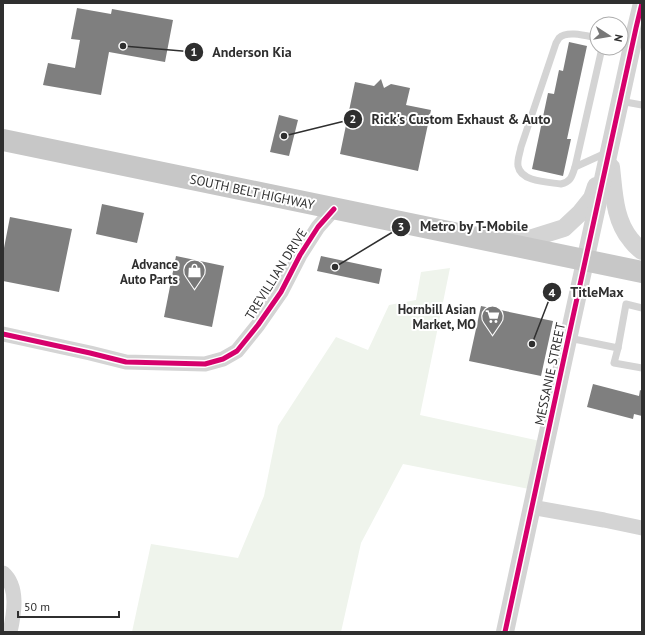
<svg xmlns="http://www.w3.org/2000/svg" width="645" height="635" viewBox="0 0 645 635" font-family="'PT Sans',sans-serif">
	<style>
		.green { fill: #eff4ec }
		.building { fill: #7f7f7f }
		.lines { fill: none; stroke-linecap: round; stroke-linejoin: round }
		.service { stroke: #d4d4d4; stroke-width: 7 }
		.minor { stroke: #d4d4d4; stroke-width: 15 }
		.tertiary { stroke: #d4d4d4; stroke-width: 18 }
		.primary { stroke: #c7c7c7; stroke-width: 22 }
		.cycleway-casing { stroke: #fff; stroke-width: 8 }
		.cycleway { stroke: #d6006c; stroke-width: 5 }
		.labels { text-anchor: middle; dominant-baseline: central; stroke-width: 4; stroke-linejoin: round; paint-order: stroke }
		.street-label { font-size: 13px; fill: #2f2f2f; stroke: #fff }
		.poi-label { font-size: 13px; font-weight: bold; fill: #2f2f2f; stroke: #fff; text-anchor: end }
		.leader { fill: none; stroke: #2f2f2f; stroke-width: 1.5 }
		.callout-dot { fill: #2f2f2f; stroke: #fff; stroke-width: 1.5 }
		.mark-label { font-size: 12px; text-anchor: middle; font-weight: bold; fill: #fff }
		.callout-label { font-size: 14px; text-anchor: middle; font-weight: bold; fill: #2f2f2f; stroke: #fff; stroke-width: 4; stroke-linejoin: round; paint-order: stroke }
	</style>
	<rect width="100%" height="100%" fill="#fff"/>
	<polygon class="green" points="450,268 420,415 540,441 529,489 403,464 361,543 341,632 132,632 151,544 238,558 264,496 278,426 336,337 368,350 389,305 416,300 421,272"/>
	<g class="building">
		<polygon points="77,8 111,14 112,9 173,20 165,62 109,52 101,95 43,85 48,63 75,68 80,40 71,39"/>
		<polygon points="569,42 587,46 567,139 571,139 563,176 532,169 548,93 554,94 559,70 563,71"/>
		<polygon points="381,79 384,88 391,84 410,88 406,105 431,110 418,171 340,154 355,82 374,86"/>
		<polygon points="279,115 298,120 289,156 270,152"/>
		<polygon points="102,204 144,213 137,243 96,234"/>
		<polygon points="10,217 72,229 59,292 3,281 3,247 4,248"/>
		<polygon points="176,256 224,266 212,327 164,317"/>
		<polygon points="321,256 382,269 379,284 317,271"/>
		<polygon points="481,306 553,321 541,376 469,361"/>
		<polygon points="593,384 639,396 640,390 642,391 642,416 634,414 633,419 587,407"/>
	</g>
	<g class="lines">
		<g class="service">
			<polyline points="602,48 575,167 608,152"/>
			<polyline points="620,101 642,105"/>
			<path d="M575 167C572 176 571 182 561 184 548 182 521 182 518 166 517 160 520 153 521 147L556 43C556 43 559 38 559 38 567 30 587 36 597 38"/>
			<polyline points="569,338 618,348 626,304 642,308"/>
			<polyline points="618,348 614,363 642,368"/>
		</g>
		<g class="minor">
			<polyline points="3,334 90,353 126,362 205,364 223,359 237,351 258,325 281,292 300,255 318,227 334,209"/>
			<polyline points="531,507 604,520 642,528"/>
			<path d="M3 573C19 587 14 614 10 632"/>
		</g>
		<g class="tertiary">
			<path d="M611 167C614 192 614 220 631 240 634 244 638 248 642 251"/>
			<polyline points="507,240 529,239 564,228 580,213 592,198 596,186"/>
			<path d="M505 632C547 430 593 230 636 28L642 3"/>
		</g>
		<polyline class="primary" points="3,140 642,272"/>
		<defs>
			<g id="cycleway">
				<polyline points="3,334 90,353 126,362 205,364 223,359 237,351 258,325 281,292 300,255 318,227 334,209"/>
				<path d="M505 632C547 430 593 230 636 28L642 3"/>
			</g>
		</defs>
		<use href="#cycleway" class="cycleway-casing"/>
		<use href="#cycleway" class="cycleway"/>
	</g>
	<defs>
		<symbol id="shop-pin" viewBox="-11 -11 22 30"><path d="M0 17L-7.5 6A9.5 9.5 0 1 1 7.5 6Z" fill="#787878" stroke="#fff"/><path d="M-5-2.5h2.3a2.7 3.5 0 0 1 5.4 0H5L5.5 6h-11ZM-1.5-2.5h3a1.5 2.3 0 0 0-3 0Z" fill="#fff"/></symbol>
		<symbol id="supermarket-pin" viewBox="-11 -11 22 30"><path d="M0 17L-7.5 6A9.5 9.5 0 1 1 7.5 6Z" fill="#787878" stroke="#fff"/><path d="M-6-5.5h2.5l.6 2H6L4.5 2H-2.5L-4.4-4H-6ZM-1.5 3.2a1.3 1.3 0 1 0 .1 0ZM3 3.2a1.3 1.3 0 1 0 .1 0Z" fill="#fff"/></symbol>
	</defs>
	<g fill-rule="evenodd">
		<use href="#shop-pin" x="182" y="258" width="25" height="34"/>
		<use href="#supermarket-pin" x="480" y="304" width="25" height="34"/>
	</g>
	<g class="labels">
		<g class="street-label">
			<text transform="translate(252 192) rotate(12)">SOUTH BELT HIGHWAY</text>
			<text transform="translate(276 274) rotate(-58)">TREVILLIAN DRIVE</text>
			<text transform="translate(550 374) rotate(-78)">MESSANIE STREET</text>
		</g>
		<g class="poi-label">
			<text x="178" y="264">Advance<tspan x="178" dy="15">Auto Parts</tspan></text>
			<text x="476" y="309">Hornbill Asian<tspan x="476" dy="15">Market, MO</tspan></text>
		</g>
	</g>
	<path class="leader" d="M123 46L194 52M284 136L353 119M335 267L401 227M532 344L552 292"/>
	<g class="callout-dot">
		<circle cx="123" cy="46" r="4"/>
		<circle cx="284" cy="136" r="4"/>
		<circle cx="335" cy="267" r="4"/>
		<circle cx="532" cy="344" r="4"/>
		<circle cx="194" cy="52" r="10"/>
		<circle cx="353" cy="119" r="10"/>
		<circle cx="401" cy="227" r="10"/>
		<circle cx="552" cy="292" r="10"/>
	</g>
	<g class="mark-label">
		<text x="194" y="56">1</text>
		<text x="353" y="123">2</text>
		<text x="401" y="231">3</text>
		<text x="552" y="297">4</text>
	</g>
	<g class="callout-label">
		<text x="252" y="57">Anderson Kia</text>
		<text x="461" y="124">Rick's Custom Exhaust &amp; Auto</text>
		<text x="474" y="231">Metro by T-Mobile</text>
		<text x="597" y="297">TitleMax</text>
	</g>
	<rect width="645" height="635" fill="none" stroke="#2f2f2f" stroke-width="8"/>
	<g transform="translate(609 36) rotate(102)"><circle r="19" fill="#ffffff" stroke="#acacac"/>
	<path d="M0-3L7 15L0 10L-7 15Z" fill="#787878"/>
	<text y="-6" font-size="11" font-weight="bold" text-anchor="middle" fill="#2f2f2f">N</text>
	</g>
	<path d="M18 611v6h101v-6" fill="none" stroke="#2f2f2f" stroke-width="2"/>
	<text x="24" y="611" font-size="12" fill="#2f2f2f" stroke="#ffffff" stroke-width="3" paint-order="stroke">50 m</text>
</svg>
